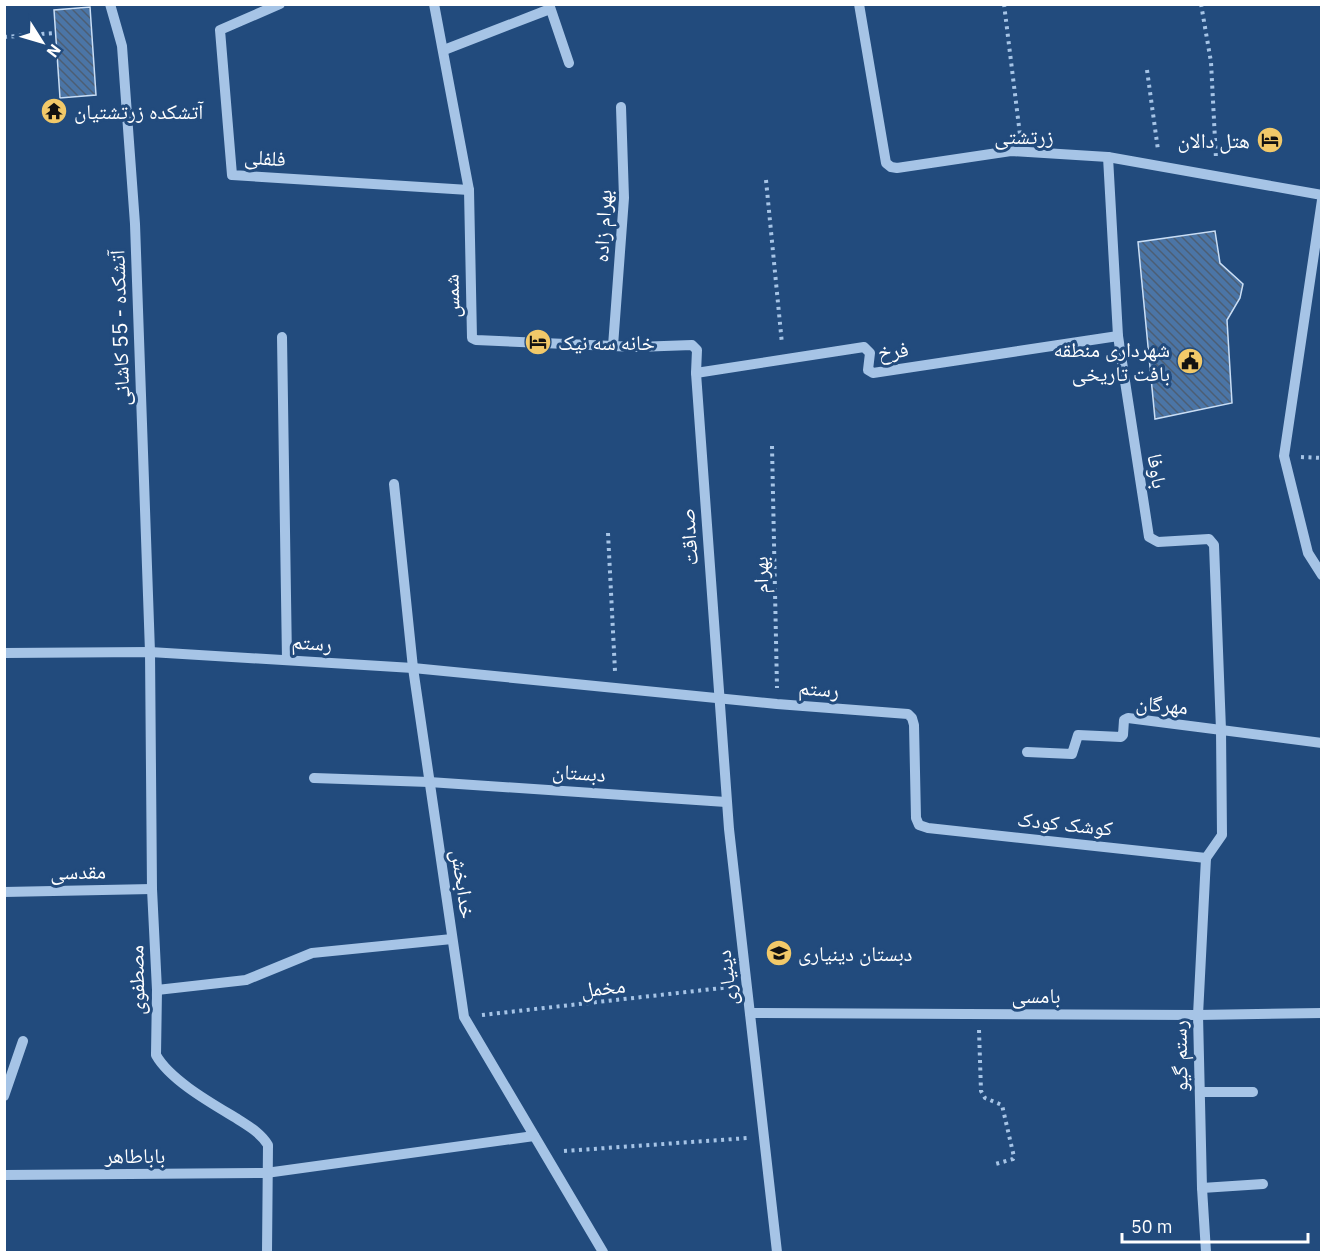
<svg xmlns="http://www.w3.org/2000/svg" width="1326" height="1257" viewBox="0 0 1326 1257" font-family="'IBM Plex Sans','Noto Naskh Arabic',sans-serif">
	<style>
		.building { fill: url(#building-back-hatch); stroke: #cadef5; stroke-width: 1.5 }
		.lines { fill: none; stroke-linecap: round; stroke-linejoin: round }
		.path { stroke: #a6c4e6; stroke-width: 4; stroke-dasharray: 3 4.5; stroke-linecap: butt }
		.minor { stroke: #a6c4e6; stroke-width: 10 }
		.labels { text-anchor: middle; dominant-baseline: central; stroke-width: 6; stroke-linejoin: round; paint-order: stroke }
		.poi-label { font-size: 21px; fill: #fff; stroke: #224b7d; text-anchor: start }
		.street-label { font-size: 21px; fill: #fff; stroke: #224b7d }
	</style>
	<defs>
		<pattern id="building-back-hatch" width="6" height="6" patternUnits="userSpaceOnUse" patternTransform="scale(1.5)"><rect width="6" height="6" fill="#4b75a6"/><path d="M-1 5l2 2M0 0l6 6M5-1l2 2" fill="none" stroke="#4c5e74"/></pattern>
	</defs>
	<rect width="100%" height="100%" fill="#224b7d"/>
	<g class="building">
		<polygon points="90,7 96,95 60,98 54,10"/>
		<polygon points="1215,231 1220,263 1243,284 1240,298 1227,320 1232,403 1155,419 1138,242"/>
	</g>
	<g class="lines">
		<g class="path">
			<polyline points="1004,4 1020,135"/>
			<polyline points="1201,4 1211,62 1216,159"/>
			<polyline points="4,37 55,33"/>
			<polyline points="1147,70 1158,150"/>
			<polyline points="766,180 782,344"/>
			<polyline points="772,446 777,688"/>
			<polyline points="1301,457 1322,458"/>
			<polyline points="608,533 615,671"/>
			<polyline points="482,1015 731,987"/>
			<polyline points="979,1030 981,1091 985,1098 1002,1105 1014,1157 1013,1159 992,1165"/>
			<polyline points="564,1151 748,1138"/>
		</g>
		<g class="minor">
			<path d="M110 4 122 46 135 224 150 652 152 889 157 990 156 1055C170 1080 211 1103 236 1118 248 1126 260 1132 268 1145L267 1252"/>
			<polyline points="280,4 220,30 232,175 469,190"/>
			<polyline points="434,4 469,190 472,338 476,340 636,347 692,345 697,350 696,373 729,829 777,1252"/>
			<polyline points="549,4 569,63"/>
			<polyline points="859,4 886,163 891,167 897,168 1011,151 1108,157 1322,195"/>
			<polyline points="444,50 550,9"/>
			<polyline points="1108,157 1118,336 1149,537 1158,542 1209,539 1214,545 1221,730 1222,835 1206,858"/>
			<polyline points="1322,200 1284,456 1308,553 1322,575"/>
			<polyline points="282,337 287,660"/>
			<polyline points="613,346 624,198 621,107"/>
			<polyline points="696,373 864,347 870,353 868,370 873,373 1118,336"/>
			<polyline points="394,484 413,668 464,1017 603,1252"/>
			<polyline points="4,653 150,652 413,668 777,704 908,714 912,718 914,725 916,818 919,825 928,828 1206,858"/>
			<polyline points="1027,752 1072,754 1078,735 1121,737 1123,735 1124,720 1128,718 1322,743"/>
			<polyline points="314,778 429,782 726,802"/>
			<polyline points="4,892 152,889"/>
			<polyline points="157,990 246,980 312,953 452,939"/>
			<polyline points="750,1013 1198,1015 1322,1013"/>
			<polyline points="1200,1092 1253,1092"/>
			<polyline points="4,1096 23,1041"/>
			<polyline points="4,1175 266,1173 534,1136"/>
			<polyline points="1202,1188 1263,1184"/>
			<polyline points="1206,1252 1202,1188 1198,1015 1206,858"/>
		</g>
	</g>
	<defs>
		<symbol id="temple-disc" viewBox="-11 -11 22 22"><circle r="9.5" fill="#f2c969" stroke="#224b7d"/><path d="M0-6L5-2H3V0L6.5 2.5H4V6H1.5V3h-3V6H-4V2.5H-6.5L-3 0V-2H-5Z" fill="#111"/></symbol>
		<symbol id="hotel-disc" viewBox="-11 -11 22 22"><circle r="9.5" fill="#f2c969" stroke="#224b7d"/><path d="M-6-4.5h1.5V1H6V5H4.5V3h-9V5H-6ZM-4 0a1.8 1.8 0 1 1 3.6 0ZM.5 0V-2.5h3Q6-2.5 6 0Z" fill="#111"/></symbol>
		<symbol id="civic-disc" viewBox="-11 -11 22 22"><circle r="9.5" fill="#f2c969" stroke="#224b7d"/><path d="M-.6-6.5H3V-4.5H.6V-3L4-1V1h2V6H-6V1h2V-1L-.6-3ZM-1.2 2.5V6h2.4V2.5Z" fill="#111"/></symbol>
		<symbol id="school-disc" viewBox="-11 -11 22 22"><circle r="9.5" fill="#f2c969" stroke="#224b7d"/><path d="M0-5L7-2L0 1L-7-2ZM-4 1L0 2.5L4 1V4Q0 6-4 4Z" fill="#111"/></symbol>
	</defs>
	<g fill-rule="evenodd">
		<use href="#temple-disc" x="39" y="96" width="30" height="30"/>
		<use href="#hotel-disc" x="1255" y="125" width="30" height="30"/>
		<use href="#hotel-disc" x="523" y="327" width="30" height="30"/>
		<use href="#civic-disc" x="1175" y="346" width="30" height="30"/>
		<use href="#school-disc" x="764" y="938" width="30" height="30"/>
	</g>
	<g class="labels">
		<g class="poi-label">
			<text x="74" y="111">آتشکده زرتشتیان</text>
			<text x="1250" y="140" text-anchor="end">هتل دالان</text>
			<text x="558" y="342">خانه سه نیک</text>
			<text x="1170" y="349" text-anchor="end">شهرداری منطقه<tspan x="1170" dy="24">بافت تاریخی</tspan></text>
			<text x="798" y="953">دبستان دینیاری</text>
		</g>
		<g class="street-label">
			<text x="1024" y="136">زرتشتی</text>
			<text transform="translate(265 157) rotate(4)">فلفلی</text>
			<text transform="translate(602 226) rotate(-87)">بهرام زاده</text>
			<text transform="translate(451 296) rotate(-91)">شمس</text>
			<text transform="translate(119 328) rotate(-92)">آتشکده - 55 کاشانی</text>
			<text transform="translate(893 350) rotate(-7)">فرخ</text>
			<text transform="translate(1158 471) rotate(81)">باوفا</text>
			<text transform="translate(688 537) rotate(-94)">صداقت</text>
			<text transform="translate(760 575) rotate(-91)">بهرام</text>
			<text transform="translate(312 642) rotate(4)">رستم</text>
			<text transform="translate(819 688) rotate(5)">رستم</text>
			<text transform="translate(1162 704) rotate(5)">مهرگان</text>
			<text transform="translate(579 772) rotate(4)">دبستان</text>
			<text transform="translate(1065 823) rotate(6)">کوشک کودک</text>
			<text transform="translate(78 871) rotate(-1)">مقدسی</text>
			<text transform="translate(464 884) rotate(82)">خدابخش</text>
			<text transform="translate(726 978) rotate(-97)">دینیاری</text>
			<text transform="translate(136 980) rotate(-91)">مصطفوی</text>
			<text transform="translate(603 987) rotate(-6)">مخمل</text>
			<text x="1036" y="995">بامسی</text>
			<text transform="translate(1179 1056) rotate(-91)">رستم گیو</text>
			<text x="135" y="1155">باباطاهر</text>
		</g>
	</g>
	<rect width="1326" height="1257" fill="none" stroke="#ffffff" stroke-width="12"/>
	<g transform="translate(42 42) rotate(127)" stroke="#224b7d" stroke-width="4.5" paint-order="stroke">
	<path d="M0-4.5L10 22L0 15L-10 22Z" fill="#ffffff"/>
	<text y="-9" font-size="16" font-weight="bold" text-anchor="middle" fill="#ffffff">N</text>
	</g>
	<path d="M1122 1233v9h186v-9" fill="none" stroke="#ffffff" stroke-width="3"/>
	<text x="1131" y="1233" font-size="18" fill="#ffffff" stroke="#224b7d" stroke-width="4.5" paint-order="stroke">50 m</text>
</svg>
